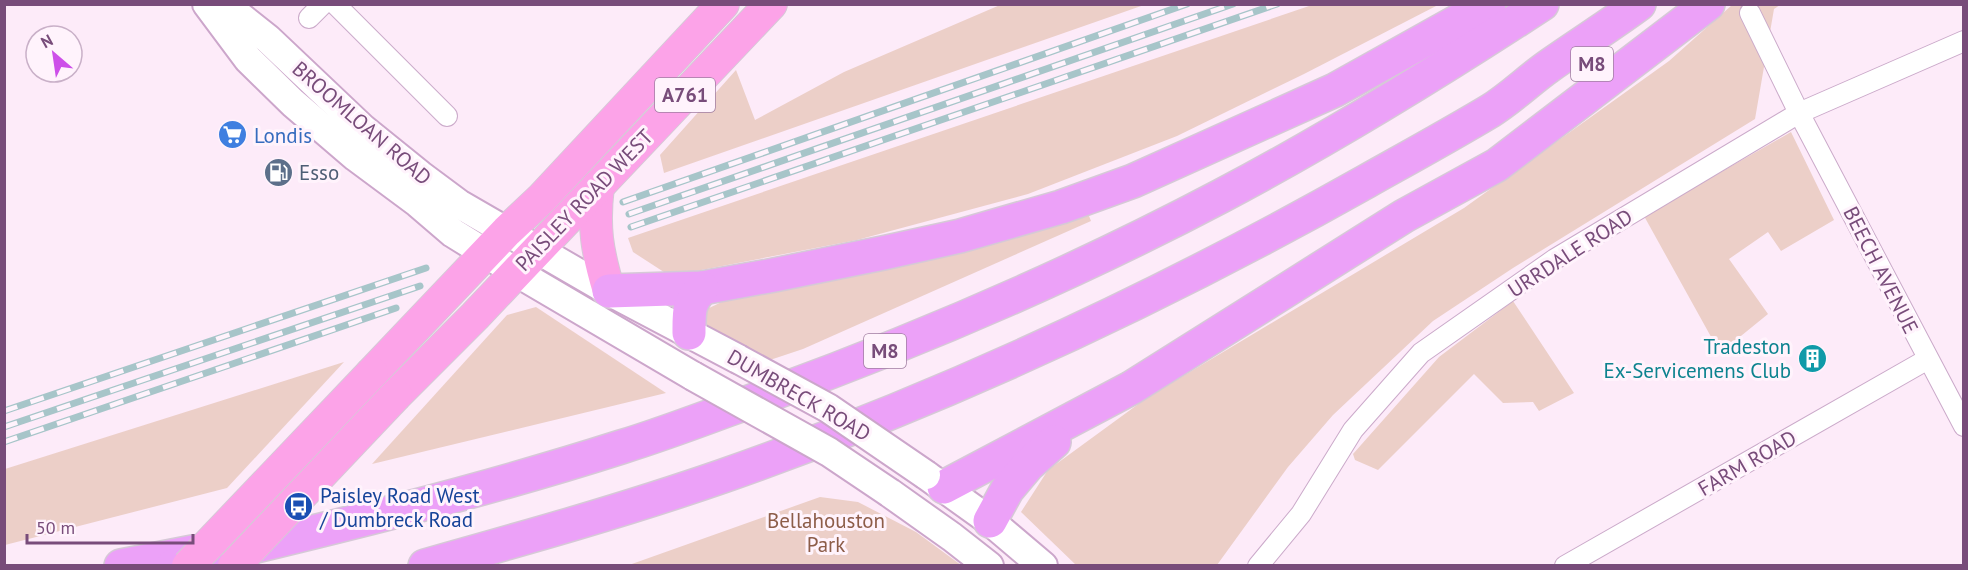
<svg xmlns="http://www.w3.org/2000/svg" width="1968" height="570" viewBox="0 0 1968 570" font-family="'PT Sans',sans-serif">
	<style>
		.green { fill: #eccfc8 }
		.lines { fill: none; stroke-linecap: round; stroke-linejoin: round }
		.minor-casing { stroke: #cbaaca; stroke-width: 22 }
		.secondary-casing { stroke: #cca6cb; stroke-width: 32 }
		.primary-casing { stroke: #d6c9d7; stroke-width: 34 }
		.motorway-casing { stroke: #d6c9d7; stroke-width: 36 }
		.minor { stroke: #fff; stroke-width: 20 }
		.secondary { stroke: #fff; stroke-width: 28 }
		.primary { stroke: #fca3e8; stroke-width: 32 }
		.motorway { stroke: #eca1f8; stroke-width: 33 }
		.rail-casing { stroke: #a7c5c9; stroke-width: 7 }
		.rail { stroke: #fff3fc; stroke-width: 4.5; stroke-dasharray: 14; stroke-linecap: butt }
		.secondary-bridge-casing { stroke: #cca6cb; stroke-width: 32; stroke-linecap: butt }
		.primary-bridge-casing { stroke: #d6c9d7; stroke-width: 34; stroke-linecap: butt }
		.secondary-bridge { stroke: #fff; stroke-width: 28 }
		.primary-bridge { stroke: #fca3e8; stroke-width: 32 }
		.labels { text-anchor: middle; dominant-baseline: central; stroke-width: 6; stroke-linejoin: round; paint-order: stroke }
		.shield { fill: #fff3fc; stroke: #a07ea1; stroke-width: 1.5 }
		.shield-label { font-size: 20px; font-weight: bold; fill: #784c7a }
		.street-label { font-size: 21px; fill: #784c7a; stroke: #fff3fc }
		.shop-label { font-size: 21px; fill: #366cbe; stroke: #fff3fc; text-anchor: start }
		.service-label { font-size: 21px; fill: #4e5e75; stroke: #fff3fc; text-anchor: start }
		.culture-label { font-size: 21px; fill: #0d838f; stroke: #fff3fc; text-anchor: end }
		.transit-label { font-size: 21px; fill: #164399; stroke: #fff3fc; text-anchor: start }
		.park-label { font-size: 21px; fill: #8d5d49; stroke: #fff3fc }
	</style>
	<rect width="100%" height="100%" fill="#fdebf9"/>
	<g class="green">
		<polygon points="1000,5 1144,5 664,173 660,155 736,70 755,120 844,72"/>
		<polygon points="1312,5 1438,5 1304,74 1177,136 1028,194 857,240 670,276 633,252 628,238"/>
		<polygon points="1732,5 1780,5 1774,9 1755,119 1513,268 1433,321 1333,415 1288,467 1217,565 1076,565 1021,512 1048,470 1148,397 1464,208 1669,61"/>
		<polygon points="1791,132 1834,220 1781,251 1768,232 1729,259 1768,314 1720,353 1644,216"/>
		<polygon points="1085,206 1091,221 803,349 770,360 705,324 705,310 730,298"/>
		<polygon points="1513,301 1574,393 1539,411 1533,402 1503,403 1474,374 1378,470 1355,460 1353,454 1439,357"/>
		<polygon points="536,307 666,393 372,464 507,315"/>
		<polygon points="344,362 227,488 5,545 5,469"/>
		<polygon points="820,497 858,502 916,532 961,565 629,565"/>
	</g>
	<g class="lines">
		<defs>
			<g id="minor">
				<polyline points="335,4 447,116"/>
				<polyline points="1750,13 1799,113 1964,426"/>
				<polyline points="309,18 323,4"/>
				<polyline points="1258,566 1301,514 1353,430 1421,353 1555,259 1799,113 1964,41"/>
				<polyline points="1565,566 1928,359"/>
			</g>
			<g id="secondary">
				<polyline points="207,4 248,59 293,103 356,157 418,203 453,233 516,272 693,376"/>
				<polyline points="224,4 268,39 363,129 420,175 459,204 609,291 738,359"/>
				<polyline points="926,475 990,521 1043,566"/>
				<polyline points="890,493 952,537 989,566"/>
			</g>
			<g id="primary">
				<path d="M598 186C593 228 597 251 609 291"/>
				<polyline points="372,373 507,231 542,198 723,4"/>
				<polyline points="396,395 475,316 771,4"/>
			</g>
			<g id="motorway">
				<polyline points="609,291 702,288 774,275 883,253 960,236 1061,207 1133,181 1335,90 1489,4"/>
				<path d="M689 333C689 311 688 304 702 288"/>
				<polyline points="944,487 1131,388 1404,216 1497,165 1708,4"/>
				<polyline points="990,521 1007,490 1028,465 1054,442"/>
				<polyline points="121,566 193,552"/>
				<path d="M173 566C323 530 474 494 621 447 657 436 692 423 727 410 896 350 1062 280 1221 196 1331 138 1438 72 1542 4"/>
				<path d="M425 566C525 538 625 510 723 476 946 398 1161 297 1367 181 1408 158 1450 135 1490 111 1511 98 1529 80 1549 66 1579 45 1609 26 1639 4"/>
			</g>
		</defs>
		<use href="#minor" class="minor-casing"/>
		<use href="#secondary" class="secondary-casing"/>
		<use href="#primary" class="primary-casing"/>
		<use href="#motorway" class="motorway-casing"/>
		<use href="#minor" class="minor"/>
		<use href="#secondary" class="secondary"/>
		<use href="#primary" class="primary"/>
		<use href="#motorway" class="motorway"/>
		<defs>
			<g id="rail">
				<polyline points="623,202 1187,4"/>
				<polyline points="629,214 1233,4"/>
				<polyline points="631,227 1277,4"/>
				<polyline points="4,411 426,268"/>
				<polyline points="4,427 420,286"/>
				<polyline points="4,442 396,308"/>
			</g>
		</defs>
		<use href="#rail" class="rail-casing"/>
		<use href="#rail" class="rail"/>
		<defs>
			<g id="secondary-bridge">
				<polyline points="738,359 828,408 926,475"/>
				<polyline points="693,376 829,452 890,493"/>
			</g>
			<g id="primary-bridge">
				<polyline points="188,566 372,373"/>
				<polyline points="234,566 396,395"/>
			</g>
		</defs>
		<use href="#secondary-bridge" class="secondary-bridge-casing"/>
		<use href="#primary-bridge" class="primary-bridge-casing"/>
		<use href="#secondary-bridge" class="secondary-bridge"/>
		<use href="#primary-bridge" class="primary-bridge"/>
	</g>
	<defs>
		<symbol id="supermarket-disc" viewBox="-11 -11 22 22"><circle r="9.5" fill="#3f7fe0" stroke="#fff3fc"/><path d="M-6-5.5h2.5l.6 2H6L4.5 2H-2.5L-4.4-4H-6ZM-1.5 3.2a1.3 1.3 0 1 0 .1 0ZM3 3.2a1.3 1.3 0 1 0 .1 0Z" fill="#fff"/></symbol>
		<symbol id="fuel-disc" viewBox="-11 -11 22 22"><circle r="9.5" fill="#5c6f8a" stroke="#fff3fc"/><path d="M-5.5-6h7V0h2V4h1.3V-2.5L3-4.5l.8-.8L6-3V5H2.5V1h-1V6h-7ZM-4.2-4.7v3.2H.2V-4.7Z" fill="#fff"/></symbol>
		<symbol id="building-disc" viewBox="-11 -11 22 22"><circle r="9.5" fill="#0f9aa8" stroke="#fff3fc"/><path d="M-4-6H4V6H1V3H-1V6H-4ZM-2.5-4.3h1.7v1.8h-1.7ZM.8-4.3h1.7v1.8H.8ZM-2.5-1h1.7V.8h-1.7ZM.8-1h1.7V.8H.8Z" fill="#fff"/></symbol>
		<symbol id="bus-disc" viewBox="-11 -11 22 22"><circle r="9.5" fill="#1a4fb4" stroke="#fff3fc"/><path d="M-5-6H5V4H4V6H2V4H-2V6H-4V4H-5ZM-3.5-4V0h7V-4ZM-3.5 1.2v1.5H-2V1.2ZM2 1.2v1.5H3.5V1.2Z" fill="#fff"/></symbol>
	</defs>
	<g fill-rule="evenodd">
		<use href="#supermarket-disc" x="216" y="118" width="33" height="33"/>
		<use href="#fuel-disc" x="262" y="156" width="33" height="33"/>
		<use href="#building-disc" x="1796" y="342" width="33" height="33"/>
		<use href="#bus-disc" x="282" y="490" width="33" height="33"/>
	</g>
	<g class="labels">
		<g class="shield">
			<rect x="1571" y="47" width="42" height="34" rx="4.5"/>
			<rect x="655" y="78" width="60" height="34" rx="4.5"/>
			<rect x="864" y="334" width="42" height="34" rx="4.5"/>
		</g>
		<g class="shield-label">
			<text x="1592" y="64">M8</text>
			<text x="685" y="95">A761</text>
			<text x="885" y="351">M8</text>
		</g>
		<g class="street-label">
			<text transform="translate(362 123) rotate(41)">BROOMLOAN ROAD</text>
			<text transform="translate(584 200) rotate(-46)">PAISLEY ROAD WEST</text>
			<text transform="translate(1570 253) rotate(-33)">URRDALE ROAD</text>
			<text transform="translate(1881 270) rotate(63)">BEECH AVENUE</text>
			<text transform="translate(799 395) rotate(30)">DUMBRECK ROAD</text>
			<text transform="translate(1747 463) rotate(-30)">FARM ROAD</text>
		</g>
		<g class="shop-label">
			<text x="254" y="135">Londis</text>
		</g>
		<g class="service-label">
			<text x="299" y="172">Esso</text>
		</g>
		<g class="culture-label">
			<text x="1791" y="346">Tradeston<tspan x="1791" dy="24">Ex-Servicemens Club</tspan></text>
		</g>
		<g class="transit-label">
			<text x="320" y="495">Paisley Road West<tspan x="320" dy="24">/ Dumbreck Road</tspan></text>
		</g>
		<g class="park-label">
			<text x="826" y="520">Bellahouston<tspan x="826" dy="24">Park</tspan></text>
		</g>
	</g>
	<rect width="1968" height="570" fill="none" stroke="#784c7a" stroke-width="12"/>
	<g transform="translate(54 54) rotate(331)"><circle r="28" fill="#fff3fc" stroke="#c9b0c8" stroke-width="1.5"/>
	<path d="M0-4.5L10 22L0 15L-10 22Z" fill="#cd4fe9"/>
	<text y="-9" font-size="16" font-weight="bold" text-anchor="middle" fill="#784c7a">N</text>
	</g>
	<path d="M27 534v9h166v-9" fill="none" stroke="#784c7a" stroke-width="3"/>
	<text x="36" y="534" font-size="18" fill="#784c7a" stroke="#fff3fc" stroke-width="4.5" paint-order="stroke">50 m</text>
</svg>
